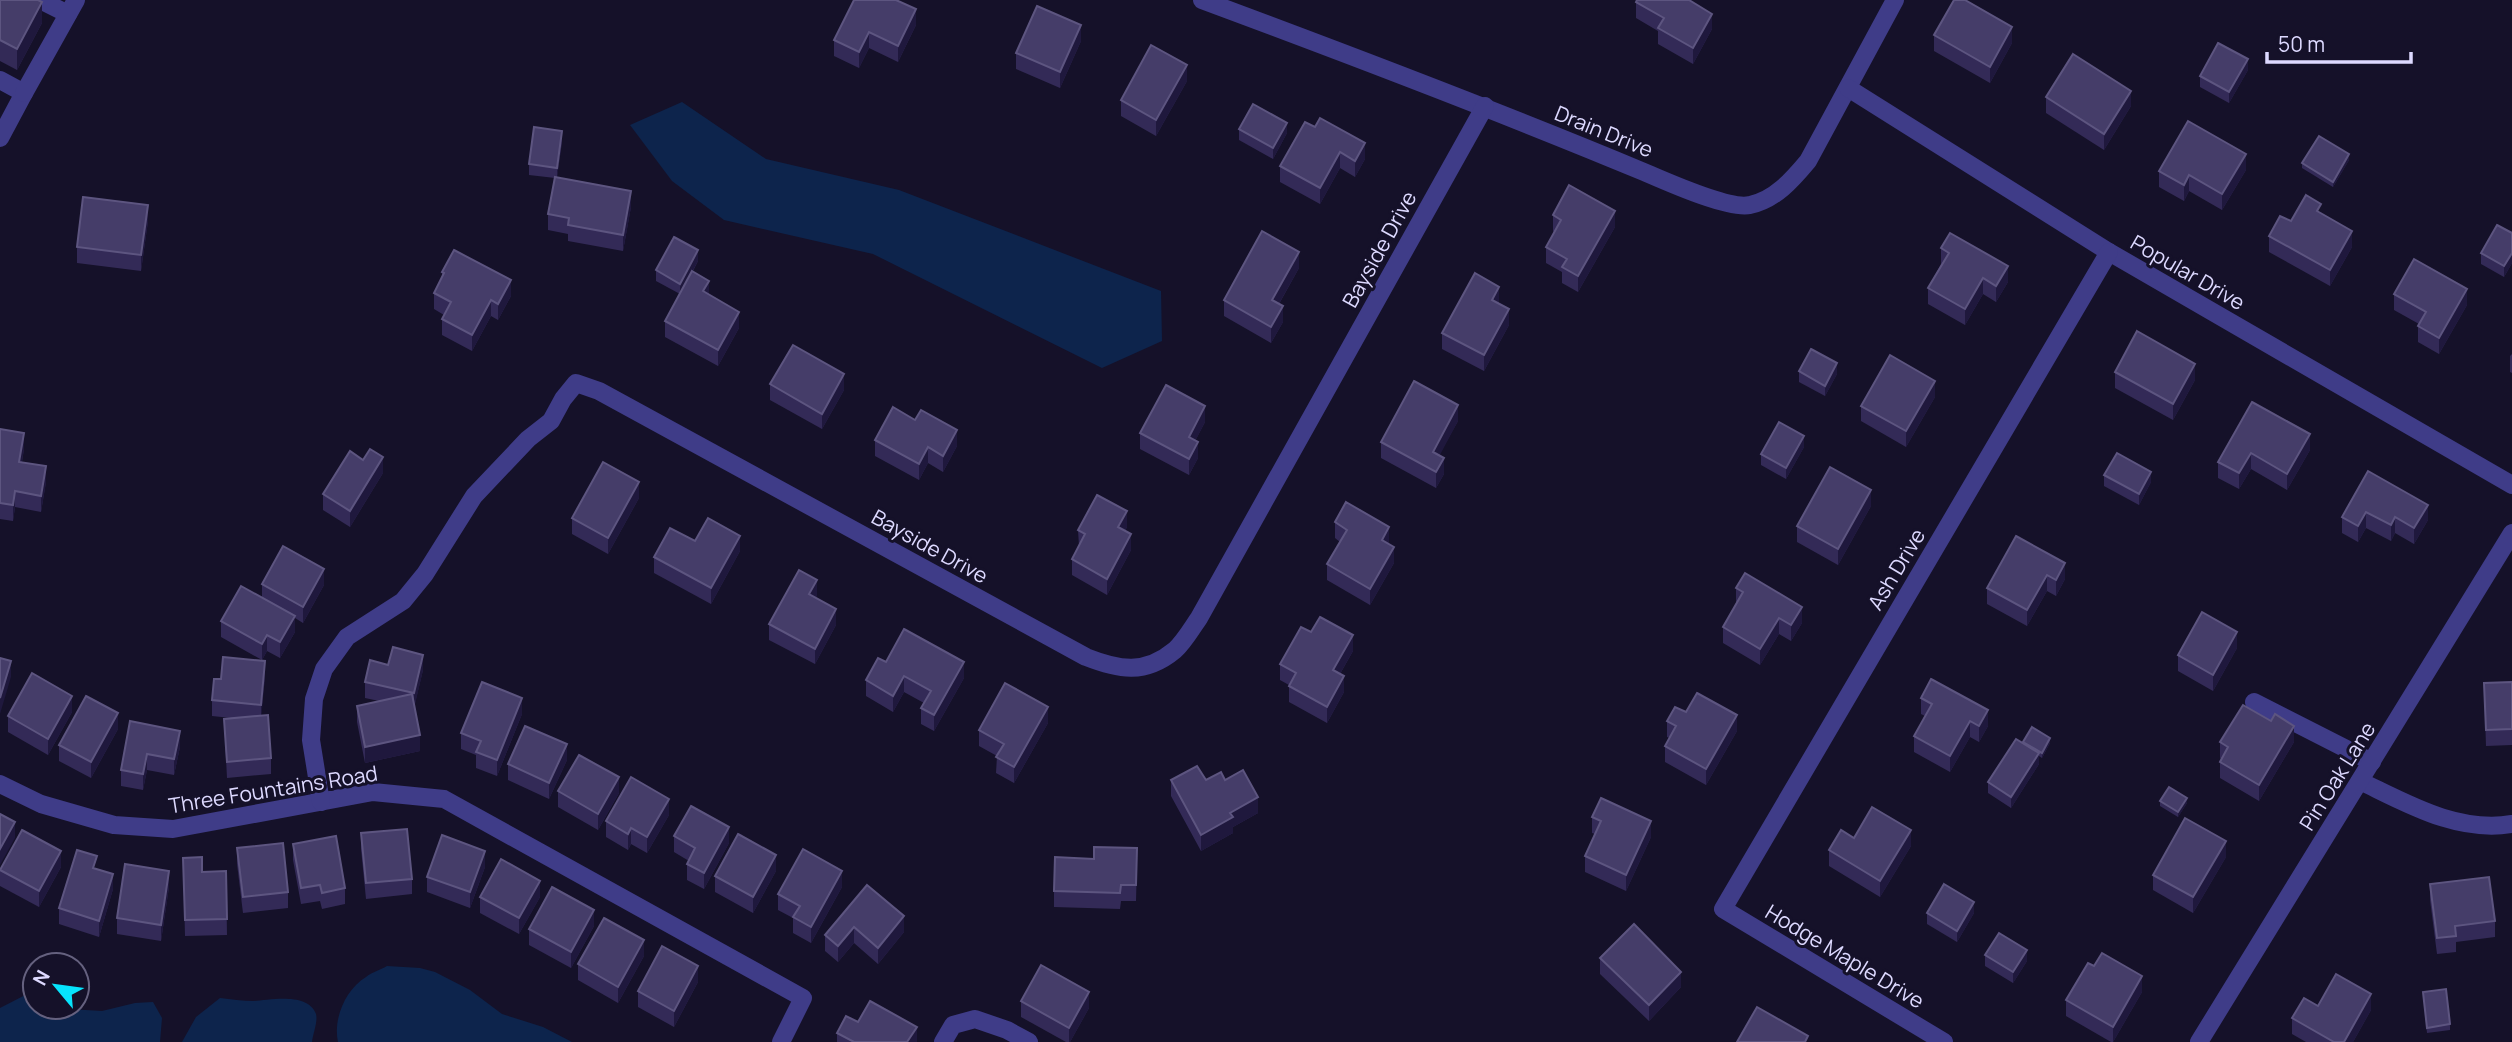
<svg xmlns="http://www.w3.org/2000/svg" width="2512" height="1042" viewBox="0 0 2512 1042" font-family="Manrope,sans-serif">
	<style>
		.water { fill: #0d244c }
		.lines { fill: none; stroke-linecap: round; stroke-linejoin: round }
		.minor { stroke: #3f3c88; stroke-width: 18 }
		.wall { fill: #332a57 }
		.shaded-wall { fill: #1f183d }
		.building { fill: #453d69; stroke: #5d5580; stroke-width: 2 }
		.labels { text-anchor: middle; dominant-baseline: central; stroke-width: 6; stroke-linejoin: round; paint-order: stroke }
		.street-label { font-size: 21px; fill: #ddd9ff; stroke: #151129 }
	</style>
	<rect width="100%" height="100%" fill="#151129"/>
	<g class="water">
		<polygon points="682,102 766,159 899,190 1161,291 1162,341 1102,368 873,254 724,220 672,181 630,125"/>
		<path d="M387 966 420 968 435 972 470 990 502 1014 543 1027 572 1042H338C333 1019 345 990 366 977 372 972 380 970 387 966Z"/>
		<polygon points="35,990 35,1007 102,1011 135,1003 153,1002 162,1018 160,1042 0,1042 0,1008"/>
		<path d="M220 998C231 999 242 1001 254 1001 270 1000 308 992 316 1014 318 1022 313 1033 312 1042H182L196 1017Z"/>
	</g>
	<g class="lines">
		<g class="minor">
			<polyline points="40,0 68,14"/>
			<path d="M1202 0C1350 55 1498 111 1644 172 1665 181 1729 210 1750 205 1775 200 1793 179 1808 161L1895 0"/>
			<polyline points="0,80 24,93 0,138"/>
			<polyline points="1848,88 2109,252 2512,485"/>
			<polyline points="24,93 76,0"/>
			<polyline points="2254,702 2372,762"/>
			<path d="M2360 781C2408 804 2457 833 2512 824"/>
			<polyline points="0,784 41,804 114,825 173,829 373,792 444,799 803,998 781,1042"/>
			<path d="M321 802 311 740 314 699 324 669 347 637 403 601 425 574 474 496 528 439 551 421 563 399 576 383 599 391 1086 657C1119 670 1145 675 1175 650 1184 642 1192 628 1199 618L1485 106"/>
			<polyline points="943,1042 953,1025 975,1019 1007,1030 1029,1042"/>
			<polyline points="1944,1042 1723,909 2109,252"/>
			<polyline points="2199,1042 2512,533"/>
		</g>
	</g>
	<g class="wall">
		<polygon points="0,0 42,23 17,70 0,61"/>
		<polygon points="854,0 916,25 898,62 869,48 859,68 834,56 834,40"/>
		<polygon points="1636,2 1712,29 1693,64 1658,44 1658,31 1636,18"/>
		<polygon points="1934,35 2012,43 1990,83 1934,51"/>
		<polygon points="1081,41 1060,88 1016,69 1016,53"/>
		<polygon points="2248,70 2229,103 2200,87 2200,76"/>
		<polygon points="1187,81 1156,136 1121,116 1121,100"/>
		<polygon points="2046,97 2131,106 2104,150 2046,113"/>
		<polygon points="1305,122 1365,159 1355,177 1340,168 1320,204 1280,182 1280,166"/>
		<polygon points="1239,129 1287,133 1273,159 1239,140"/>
		<polygon points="562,142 557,177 631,207 623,251 568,241 568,234 548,230 548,214 555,178 529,175 529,164"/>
		<polygon points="2349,160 2333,187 2302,168 2302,163"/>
		<polygon points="2246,170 2222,210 2189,191 2184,201 2159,187 2159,171"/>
		<polygon points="2321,214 2352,247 2330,286 2269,252 2269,236 2291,221"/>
		<polygon points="1553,215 1615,227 1578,292 1562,283 1562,272 1546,263 1546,247 1554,232 1553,231"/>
		<polygon points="148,221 141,271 77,263 77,247"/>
		<polygon points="2512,233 2512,263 2504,277 2481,264 2481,253"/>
		<polygon points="1941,248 2008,282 1996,302 1983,294 1965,325 1928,304 1928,288 1941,264"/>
		<polygon points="698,261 693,271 709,295 739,328 718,366 665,337 665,321 680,294 656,281 656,270"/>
		<polygon points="1299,268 1279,304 1283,322 1271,343 1224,316 1224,300"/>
		<polygon points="442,272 511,296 498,320 491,316 472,351 442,335 442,319 444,315 434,309 434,293 442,278"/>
		<polygon points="2394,294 2467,305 2439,354 2418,342 2418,326 2419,324 2394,310"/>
		<polygon points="1498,303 1509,325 1484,371 1442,349 1442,333 1499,303"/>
		<polygon points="2512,354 2512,373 2510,372 2510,356"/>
		<polygon points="1799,371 1837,374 1825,396 1799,382"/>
		<polygon points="2115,372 2195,380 2173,420 2115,388"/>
		<polygon points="770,384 844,390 822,429 770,400"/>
		<polygon points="1935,397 1906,447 1861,421 1861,406"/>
		<polygon points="2252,402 2310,450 2287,490 2251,469 2239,489 2218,478 2218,462"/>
		<polygon points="1458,421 1439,455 1444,474 1436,488 1381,458 1381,442"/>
		<polygon points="1205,422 1195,441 1198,458 1189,475 1140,449 1140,433"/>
		<polygon points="0,429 24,449 22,462 46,482 41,512 15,507 13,521 0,519"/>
		<polygon points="875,440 957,446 943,472 928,463 919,480 875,456"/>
		<polygon points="1804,447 1786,479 1761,465 1761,454"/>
		<polygon points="2368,471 2428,520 2414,544 2395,533 2391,541 2366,528 2358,542 2342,533 2342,517"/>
		<polygon points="383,473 350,527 323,510 323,494"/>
		<polygon points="2104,475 2151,482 2139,505 2104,486"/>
		<polygon points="639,498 608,554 572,534 572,518"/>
		<polygon points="1871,506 1838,565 1797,542 1797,526"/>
		<polygon points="1335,522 1389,544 1394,563 1370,605 1327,580 1327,564 1340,542 1335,538"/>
		<polygon points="1127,527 1125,531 1131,550 1107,595 1072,575 1072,559 1079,546 1078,530"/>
		<polygon points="2016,536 2065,579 2056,596 2047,591 2027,626 1987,604 1987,588"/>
		<polygon points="695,541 740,551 711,604 654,573 654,557"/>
		<polygon points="262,584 324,585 303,623 295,618 295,632 280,658 267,651 262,660 221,637 221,621 262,598"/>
		<polygon points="1736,588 1802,623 1791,641 1779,634 1760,665 1723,643 1723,627 1736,604"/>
		<polygon points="817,596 815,598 836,625 815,664 769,640 769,624"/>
		<polygon points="1311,632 1353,651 1340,674 1344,692 1327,723 1289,702 1289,685 1280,680 1280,664"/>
		<polygon points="2237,648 2213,691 2178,671 2178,655"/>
		<polygon points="886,662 964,678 934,731 921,724 921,708 924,703 904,692 893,712 866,696 866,680"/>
		<polygon points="388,665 423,670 414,707 420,751 365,763 357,722 357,706 379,701 365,698 365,682"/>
		<polygon points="265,677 261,715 271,758 271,774 227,778 224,719 231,718 212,716 212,700 221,679"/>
		<polygon points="2512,682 2512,745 2486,746 2484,683"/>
		<polygon points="1921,698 1988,726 1979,742 1970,737 1950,772 1914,752 1914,736 1925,716 1921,714"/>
		<polygon points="72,712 48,755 8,732 8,716"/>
		<polygon points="1686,712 1737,731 1706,785 1665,762 1665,746 1670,738 1667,737 1667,721"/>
		<polygon points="522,714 497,776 476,768 476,755 461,749 461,733"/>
		<polygon points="130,721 180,747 174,775 147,770 143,790 121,786 121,770"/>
		<polygon points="1048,723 1014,783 996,773 997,756 979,746 979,730"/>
		<polygon points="118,729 91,778 59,761 59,745"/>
		<polygon points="2023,742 2050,743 2042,758 2039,756 2039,764 2011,808 1988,793 1988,782 2023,744"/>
		<polygon points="2220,742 2294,742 2259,801 2220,778 2220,762 2221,759 2220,758"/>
		<polygon points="567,760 549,799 508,780 508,764"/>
		<polygon points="1171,780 1225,780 1258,813 1233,827 1233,833 1201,851 1171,796"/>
		<polygon points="558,791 619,793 598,830 558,807"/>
		<polygon points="2160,801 2187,803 2178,817 2160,806"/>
		<polygon points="669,815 647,853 631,844 628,850 606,837 606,821"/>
		<polygon points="1592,817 1651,837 1626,891 1585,872 1585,856 1595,834 1592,833"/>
		<polygon points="361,833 412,879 412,894 366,899 361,849"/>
		<polygon points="674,836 729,843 704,889 687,880 687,864 689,861 674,852"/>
		<polygon points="293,844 345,888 345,904 322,909 320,901 301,904 293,860"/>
		<polygon points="1911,846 1880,897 1829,866 1829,850"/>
		<polygon points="237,848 288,892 288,908 243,913 237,864"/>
		<polygon points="2226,857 2193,913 2153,890 2153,875"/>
		<polygon points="183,858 202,872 226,871 227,935 185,936"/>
		<polygon points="1137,864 1136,901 1121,901 1120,909 1054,907 1054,891"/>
		<polygon points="61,867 39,907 0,886 0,870"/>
		<polygon points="485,867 470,908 427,892 427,877"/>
		<polygon points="97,869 113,889 99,937 59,924 59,908"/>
		<polygon points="776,871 753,913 715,892 715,876"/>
		<polygon points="2430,884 2495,921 2495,937 2456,942 2456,952 2437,954 2430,900"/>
		<polygon points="867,885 904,932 878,964 854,943 838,962 825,951 825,935"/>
		<polygon points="169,887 161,941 117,934 117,918"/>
		<polygon points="842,887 811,943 793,933 793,918 778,910 778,894"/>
		<polygon points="480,897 540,897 519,934 480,913"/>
		<polygon points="1927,913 1974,913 1957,942 1927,924"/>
		<polygon points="594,926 571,968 529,945 529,929"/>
		<polygon points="1985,955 2027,961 2013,983 1985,966"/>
		<polygon points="644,956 618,1003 578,980 578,964"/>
		<polygon points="1600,958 1681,987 1649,1021 1600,974"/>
		<polygon points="2094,966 2142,992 2113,1042 2111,1042 2066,1016 2066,1000"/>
		<polygon points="698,982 674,1027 638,1007 638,991"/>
		<polygon points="2423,992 2450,1024 2450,1030 2427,1033"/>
		<polygon points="1021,1001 1089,1008 1070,1042 1066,1042 1021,1017"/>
		<polygon points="2318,1006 2371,1010 2353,1042 2306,1042 2292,1034 2292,1018"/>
		<polygon points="837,1033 917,1042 837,1042"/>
	</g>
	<g class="shaded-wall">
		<polygon points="42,2 42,23 17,70 17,49"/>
		<polygon points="916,9 916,25 898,62 898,46"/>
		<polygon points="1712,14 1712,29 1693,64 1693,48"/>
		<polygon points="1081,25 1081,41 1060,88 1060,72"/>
		<polygon points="2012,27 2012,43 1990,83 1990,67"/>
		<polygon points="869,32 869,48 859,68 859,52"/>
		<polygon points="2248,59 2248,70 2229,103 2229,92"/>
		<polygon points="1187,65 1187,81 1156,136 1156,120"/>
		<polygon points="2131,91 2131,106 2104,150 2104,134"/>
		<polygon points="1287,123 1287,133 1273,159 1273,148"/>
		<polygon points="562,131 562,142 557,178 557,168"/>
		<polygon points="1365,143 1365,159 1355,177 1355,161"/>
		<polygon points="1340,152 1340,168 1320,204 1320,188"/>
		<polygon points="2246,154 2246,170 2222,210 2222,194"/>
		<polygon points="2349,154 2349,160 2333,187 2333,182"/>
		<polygon points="2189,175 2189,191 2184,201 2184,185"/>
		<polygon points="631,191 631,207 623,251 623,235"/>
		<polygon points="148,205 148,221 141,271 141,255"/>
		<polygon points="1615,211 1615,227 1578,292 1578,276"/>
		<polygon points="2352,231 2352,247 2330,286 2330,270"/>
		<polygon points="698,250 698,261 680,294 680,284"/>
		<polygon points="1299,252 1299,268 1272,316 1272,300"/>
		<polygon points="2512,253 2512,263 2504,277 2504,266"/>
		<polygon points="2008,266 2008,282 1996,302 1996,286"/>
		<polygon points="1983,278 1983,294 1965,325 1965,309"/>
		<polygon points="511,280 511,296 498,320 498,304"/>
		<polygon points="709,281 709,297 703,291"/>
		<polygon points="1499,287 1499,303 1492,316 1492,300"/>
		<polygon points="2467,289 2467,305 2439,354 2439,338"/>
		<polygon points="491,300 491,316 472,351 472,335"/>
		<polygon points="1283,306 1283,322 1271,343 1271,327"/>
		<polygon points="1509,309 1509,325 1484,371 1484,355"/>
		<polygon points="739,312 739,328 718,366 718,350"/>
		<polygon points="1837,363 1837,374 1825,396 1825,386"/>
		<polygon points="2195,364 2195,380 2173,420 2173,404"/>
		<polygon points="844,374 844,390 822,429 822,414"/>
		<polygon points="1935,381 1935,397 1906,447 1906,431"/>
		<polygon points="1458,405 1458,421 1433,468 1433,452"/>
		<polygon points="1205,406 1205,422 1189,453 1189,437"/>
		<polygon points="957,430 957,446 943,472 943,456"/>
		<polygon points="24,433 24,449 19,478 19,462"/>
		<polygon points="2310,434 2310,450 2287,490 2287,474"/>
		<polygon points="1804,436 1804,447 1786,479 1786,468"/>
		<polygon points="1198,442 1198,458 1189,475 1189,459"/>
		<polygon points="928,447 928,463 919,480 919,464"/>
		<polygon points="2251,453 2251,469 2239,489 2239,473"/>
		<polygon points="383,457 383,473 350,527 350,511"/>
		<polygon points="1444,458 1444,474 1436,488 1436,472"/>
		<polygon points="46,466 46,482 41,512 41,496"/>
		<polygon points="2151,472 2151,482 2139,505 2139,494"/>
		<polygon points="639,482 639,498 608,554 608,538"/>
		<polygon points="1871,490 1871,506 1838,565 1838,549"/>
		<polygon points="15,491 15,507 13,521 13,505"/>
		<polygon points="2428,505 2428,520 2414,544 2414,528"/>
		<polygon points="1127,511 1127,527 1118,543 1118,527"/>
		<polygon points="2366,512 2366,528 2358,542 2358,526"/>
		<polygon points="2395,517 2395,533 2391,541 2391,525"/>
		<polygon points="1389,527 1389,543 1382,556 1382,540"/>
		<polygon points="1131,534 1131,550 1107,595 1107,579"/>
		<polygon points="740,536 740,551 711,604 711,588"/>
		<polygon points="1394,547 1394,563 1370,605 1370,589"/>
		<polygon points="2065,563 2065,579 2056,596 2056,580"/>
		<polygon points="324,569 324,585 303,623 303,607"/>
		<polygon points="2047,575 2047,591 2027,626 2027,610"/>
		<polygon points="817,580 817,596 809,610 809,594"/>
		<polygon points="1802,607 1802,623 1791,641 1791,625"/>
		<polygon points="836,609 836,625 815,664 815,649"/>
		<polygon points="295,616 295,632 280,658 280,642"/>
		<polygon points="1779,618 1779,634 1760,665 1760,649"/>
		<polygon points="2237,632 2237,648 2213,691 2213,675"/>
		<polygon points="267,635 267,651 262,660 262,644"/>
		<polygon points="1353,635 1353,651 1333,686 1333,670"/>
		<polygon points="423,655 423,670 414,709 414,693"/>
		<polygon points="11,661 11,677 0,714 0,698"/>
		<polygon points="265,661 265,677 261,721 261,705"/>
		<polygon points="964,662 964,678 934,731 934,715"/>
		<polygon points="904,676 904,692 893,712 893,696"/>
		<polygon points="1344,676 1344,692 1327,723 1327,707"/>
		<polygon points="72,696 72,712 48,755 48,739"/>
		<polygon points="522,698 522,714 497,776 497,760"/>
		<polygon points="1048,707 1048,723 1014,783 1014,767"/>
		<polygon points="1988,710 1988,726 1979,742 1979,726"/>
		<polygon points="118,713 118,729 91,778 91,762"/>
		<polygon points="1737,715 1737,731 1706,785 1706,769"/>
		<polygon points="1970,721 1970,737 1950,772 1950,756"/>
		<polygon points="2294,726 2294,742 2259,801 2259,785"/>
		<polygon points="180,731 180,747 174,775 174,759"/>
		<polygon points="420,735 420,751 365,763 365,747"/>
		<polygon points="2050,738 2050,743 2042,758 2042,753"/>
		<polygon points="567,744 567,760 549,799 549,783"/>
		<polygon points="2039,753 2039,764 2011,808 2011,797"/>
		<polygon points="147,754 147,770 143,790 143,774"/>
		<polygon points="619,777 619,793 598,830 598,814"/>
		<polygon points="1258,797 1258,813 1233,827 1233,833 1201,851 1201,835 1230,813"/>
		<polygon points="2187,798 2187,803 2178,817 2178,812"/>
		<polygon points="669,799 669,815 647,853 647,837"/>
		<polygon points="1651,821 1651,837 1626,891 1626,875"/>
		<polygon points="15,822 15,838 0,865 0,849"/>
		<polygon points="729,827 729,843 704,889 704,873"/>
		<polygon points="631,828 631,844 628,850 628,834"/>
		<polygon points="1911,830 1911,846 1880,897 1880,881"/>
		<polygon points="2226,841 2226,857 2193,913 2193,897"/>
		<polygon points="61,851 61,867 39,907 39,891"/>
		<polygon points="485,851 485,867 470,908 470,892"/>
		<polygon points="776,855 776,871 753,913 753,897"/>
		<polygon points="169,871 169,887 161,941 161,925"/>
		<polygon points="842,871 842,887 811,943 811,927"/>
		<polygon points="113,874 113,889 99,937 99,921"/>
		<polygon points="540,881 540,897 519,934 519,918"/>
		<polygon points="1974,902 1974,913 1957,942 1957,931"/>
		<polygon points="594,910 594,926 571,968 571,952"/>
		<polygon points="904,916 904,932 878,964 878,948"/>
		<polygon points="854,927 854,943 838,962 838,946"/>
		<polygon points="644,940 644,956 618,1003 618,987"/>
		<polygon points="2027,950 2027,961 2013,983 2013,972"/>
		<polygon points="698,966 698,982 674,1027 674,1011"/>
		<polygon points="1681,972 1681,987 1649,1021 1649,1005"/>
		<polygon points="2142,976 2142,992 2113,1042 2113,1027"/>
		<polygon points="1089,992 1089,1008 1070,1042 1069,1042 1069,1028"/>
		<polygon points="2371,994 2371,1010 2353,1042 2344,1042"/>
		<polygon points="917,1027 917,1042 907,1042"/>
	</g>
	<g class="building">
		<polygon points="0,0 38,0 42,2 17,49 0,40"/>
		<polygon points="854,0 896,0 916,9 898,46 869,32 859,52 834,40"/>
		<polygon points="1637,0 1689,0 1712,14 1693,48 1658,28 1664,18 1636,2"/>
		<polygon points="1954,0 1965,0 2012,27 1990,67 1934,35"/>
		<polygon points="1037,6 1081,25 1060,72 1016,53"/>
		<polygon points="2218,43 2248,59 2229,92 2200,76"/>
		<polygon points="1151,45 1187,65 1156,120 1121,100"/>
		<polygon points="2073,54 2131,91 2104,134 2046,97"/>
		<polygon points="1253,104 1287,123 1273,148 1239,129"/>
		<polygon points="1320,118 1365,143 1355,161 1340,152 1320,188 1280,166 1305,122 1315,127"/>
		<polygon points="2188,121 2246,154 2222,194 2189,175 2184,185 2159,171"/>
		<polygon points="534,127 562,131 557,168 529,164"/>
		<polygon points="2319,136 2349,154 2333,182 2302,163"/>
		<polygon points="555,177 631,191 623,235 568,225 569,218 548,214"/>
		<polygon points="1569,185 1615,211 1578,276 1562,267 1567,259 1546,247 1561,220 1553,215"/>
		<polygon points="2306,195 2321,204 2317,211 2352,231 2330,270 2269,236 2280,216 2291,221"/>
		<polygon points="83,197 148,205 141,255 77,247"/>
		<polygon points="2497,225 2512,233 2512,253 2504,266 2481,253"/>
		<polygon points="1262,231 1299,252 1272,300 1283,306 1271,327 1224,300"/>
		<polygon points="1950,233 2008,266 1996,286 1983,278 1965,309 1928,288 1949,253 1941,248"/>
		<polygon points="674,237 698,250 680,284 656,270"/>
		<polygon points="454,250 511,280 498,304 491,300 472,335 442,319 451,302 434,293 444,273 442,272"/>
		<polygon points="2414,259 2467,289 2439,338 2418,326 2426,312 2394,294"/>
		<polygon points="692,271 709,281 703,291 739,312 718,350 665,321"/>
		<polygon points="1475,273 1499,287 1492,300 1509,309 1484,355 1442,333"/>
		<polygon points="2137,331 2195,364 2173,404 2115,372"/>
		<polygon points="793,345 844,374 822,414 770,384"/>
		<polygon points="1811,349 1837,363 1825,386 1799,371"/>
		<polygon points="1890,355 1935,381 1906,431 1861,406"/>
		<polygon points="1414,381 1458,405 1433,452 1444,458 1436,472 1381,442"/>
		<polygon points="1166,385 1205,406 1189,437 1198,442 1189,459 1140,433"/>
		<polygon points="2252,402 2310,434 2287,474 2251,453 2239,473 2218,462"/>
		<polygon points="893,407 915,420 921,410 957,430 943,456 928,447 919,464 875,440"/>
		<polygon points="1779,422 1804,436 1786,468 1761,454"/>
		<polygon points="0,429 24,433 19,462 46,466 41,496 15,491 13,505 0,503"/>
		<polygon points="370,449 383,457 350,511 323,494 350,451 363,460"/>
		<polygon points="2117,453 2151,472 2139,494 2104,475"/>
		<polygon points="603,462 639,482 608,538 572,518"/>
		<polygon points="1830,467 1871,490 1838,549 1797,526"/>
		<polygon points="2368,471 2428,505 2414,528 2395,517 2391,525 2366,512 2358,526 2342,517"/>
		<polygon points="1097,495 1127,511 1118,527 1131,534 1107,579 1072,559 1085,534 1078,530"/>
		<polygon points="1346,502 1389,527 1382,540 1394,547 1370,589 1327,564 1347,530 1335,522"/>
		<polygon points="708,518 740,536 711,588 654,557 670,528 695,541"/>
		<polygon points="2016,536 2065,563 2056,580 2047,575 2027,610 1987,588"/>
		<polygon points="283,546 324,569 303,607 262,584"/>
		<polygon points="799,570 817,580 809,594 836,609 815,649 769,624"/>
		<polygon points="1745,573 1802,607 1791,625 1779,618 1760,649 1723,627 1743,592 1736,588"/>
		<polygon points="241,586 295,616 280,642 267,635 262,644 221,621"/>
		<polygon points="2202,612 2237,632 2213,675 2178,655"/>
		<polygon points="1320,617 1353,635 1333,670 1344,676 1327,707 1289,686 1296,673 1280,664 1301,627 1311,632"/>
		<polygon points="904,629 964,662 934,715 921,708 931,691 904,676 893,696 866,680 878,658 886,662"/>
		<polygon points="393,647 423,655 414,693 365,682 370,660 388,665"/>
		<polygon points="223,657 265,661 261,705 212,700 214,679 221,679"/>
		<polygon points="0,658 11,661 0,698"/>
		<polygon points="32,673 72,696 48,739 8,716"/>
		<polygon points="1931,679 1988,710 1979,726 1970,721 1950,756 1914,736 1932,704 1921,698"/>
		<polygon points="482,682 522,698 497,760 476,752 481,741 461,733"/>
		<polygon points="2512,682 2512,729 2486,730 2484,683"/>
		<polygon points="1005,683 1048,707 1014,767 996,757 1004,744 979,730"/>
		<polygon points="1697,693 1737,715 1706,769 1665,746 1676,726 1667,721 1675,707 1686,712"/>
		<polygon points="412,694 420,735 365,747 357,706"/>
		<polygon points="86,696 118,713 91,762 59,745"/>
		<polygon points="2243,705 2271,721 2275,714 2294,726 2259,785 2220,762 2228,747 2220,742"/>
		<polygon points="268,715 271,758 227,762 224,719"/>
		<polygon points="130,721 180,731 174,759 147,754 143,774 121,770"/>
		<polygon points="525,726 567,744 549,783 508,764"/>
		<polygon points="2032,727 2050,738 2042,753 2023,742"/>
		<polygon points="2016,739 2039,753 2011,797 1988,782"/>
		<polygon points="579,755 619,777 598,814 558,791"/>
		<polygon points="1197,766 1206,780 1221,772 1225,780 1243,770 1258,797 1230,813 1233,817 1201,835 1171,780"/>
		<polygon points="631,777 669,799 647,837 631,828 628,834 606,821"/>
		<polygon points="2169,787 2187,798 2178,812 2160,801"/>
		<polygon points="1601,798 1651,821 1626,875 1585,856 1601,821 1592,817"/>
		<polygon points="691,806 729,827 704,873 687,864 695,848 674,836"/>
		<polygon points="1872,807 1911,830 1880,881 1829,850 1841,830 1854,838"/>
		<polygon points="0,814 15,822 0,849"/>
		<polygon points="2185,818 2226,841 2193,897 2153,875"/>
		<polygon points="407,829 412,879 366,883 361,833"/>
		<polygon points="22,830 61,851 39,891 0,870"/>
		<polygon points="738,834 776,855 753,897 715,876"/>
		<polygon points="442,835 485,851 470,892 427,877"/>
		<polygon points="336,836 345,888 322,893 320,885 301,888 293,844"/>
		<polygon points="283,843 288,892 243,897 237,848"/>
		<polygon points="1094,847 1137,848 1136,885 1121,885 1120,893 1054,891 1055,857 1094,859"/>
		<polygon points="803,849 842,871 811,927 793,917 800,906 778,894"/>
		<polygon points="77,850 97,856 93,868 113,874 99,921 59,908"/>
		<polygon points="202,857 202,872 226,871 227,919 185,920 183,858"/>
		<polygon points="501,859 540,881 519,918 480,897"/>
		<polygon points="125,864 169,871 161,925 117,918"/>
		<polygon points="2489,877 2495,921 2455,926 2456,936 2437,938 2430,884"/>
		<polygon points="1944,884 1974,902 1957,931 1927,913"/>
		<polygon points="867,885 904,916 878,948 854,927 838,946 825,935"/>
		<polygon points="552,887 594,910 571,952 529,929"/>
		<polygon points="604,918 644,940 618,987 578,964"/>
		<polygon points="1634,924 1681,972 1649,1005 1600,958"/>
		<polygon points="1999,933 2027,950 2013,972 1985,955"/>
		<polygon points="662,946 698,966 674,1011 638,991"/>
		<polygon points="2102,953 2142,976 2113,1027 2066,1000 2088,963 2094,966"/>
		<polygon points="1041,965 1089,992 1069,1028 1021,1001"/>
		<polygon points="2336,974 2371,994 2344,1042 2334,1042 2292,1018 2304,998 2318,1006"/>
		<polygon points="2446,989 2450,1024 2427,1028 2423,992"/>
		<polygon points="870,1001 917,1027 907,1042 854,1042 837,1033 846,1016 858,1022"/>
		<polygon points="1757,1007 1808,1036 1805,1042 1737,1042"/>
	</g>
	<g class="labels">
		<g class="street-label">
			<text transform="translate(1604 131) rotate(22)">Drain Drive</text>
			<text transform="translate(1379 249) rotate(-61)">Bayside Drive</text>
			<text transform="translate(2188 272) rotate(30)">Popular Drive</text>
			<text transform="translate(930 546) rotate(29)">Bayside Drive</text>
			<text transform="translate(1896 569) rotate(-59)">Ash Drive</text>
			<text transform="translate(2337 776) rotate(-58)">Pin Oak Lane</text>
			<text transform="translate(273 789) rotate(-9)">Three Fountains Road</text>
			<text transform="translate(1845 956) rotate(31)">Hodge Maple Drive</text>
		</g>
	</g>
	<g transform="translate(56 986) rotate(299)"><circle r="33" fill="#151129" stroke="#65617f" stroke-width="2"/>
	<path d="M0-5L12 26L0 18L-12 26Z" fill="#07e4fd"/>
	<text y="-10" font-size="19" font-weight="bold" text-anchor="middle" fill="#ddd9ff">N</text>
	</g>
	<path d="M2267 52v10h144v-10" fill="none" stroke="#ddd9ff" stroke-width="3.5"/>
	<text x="2278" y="52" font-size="21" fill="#ddd9ff" stroke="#151129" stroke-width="5" paint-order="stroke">50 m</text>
</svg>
